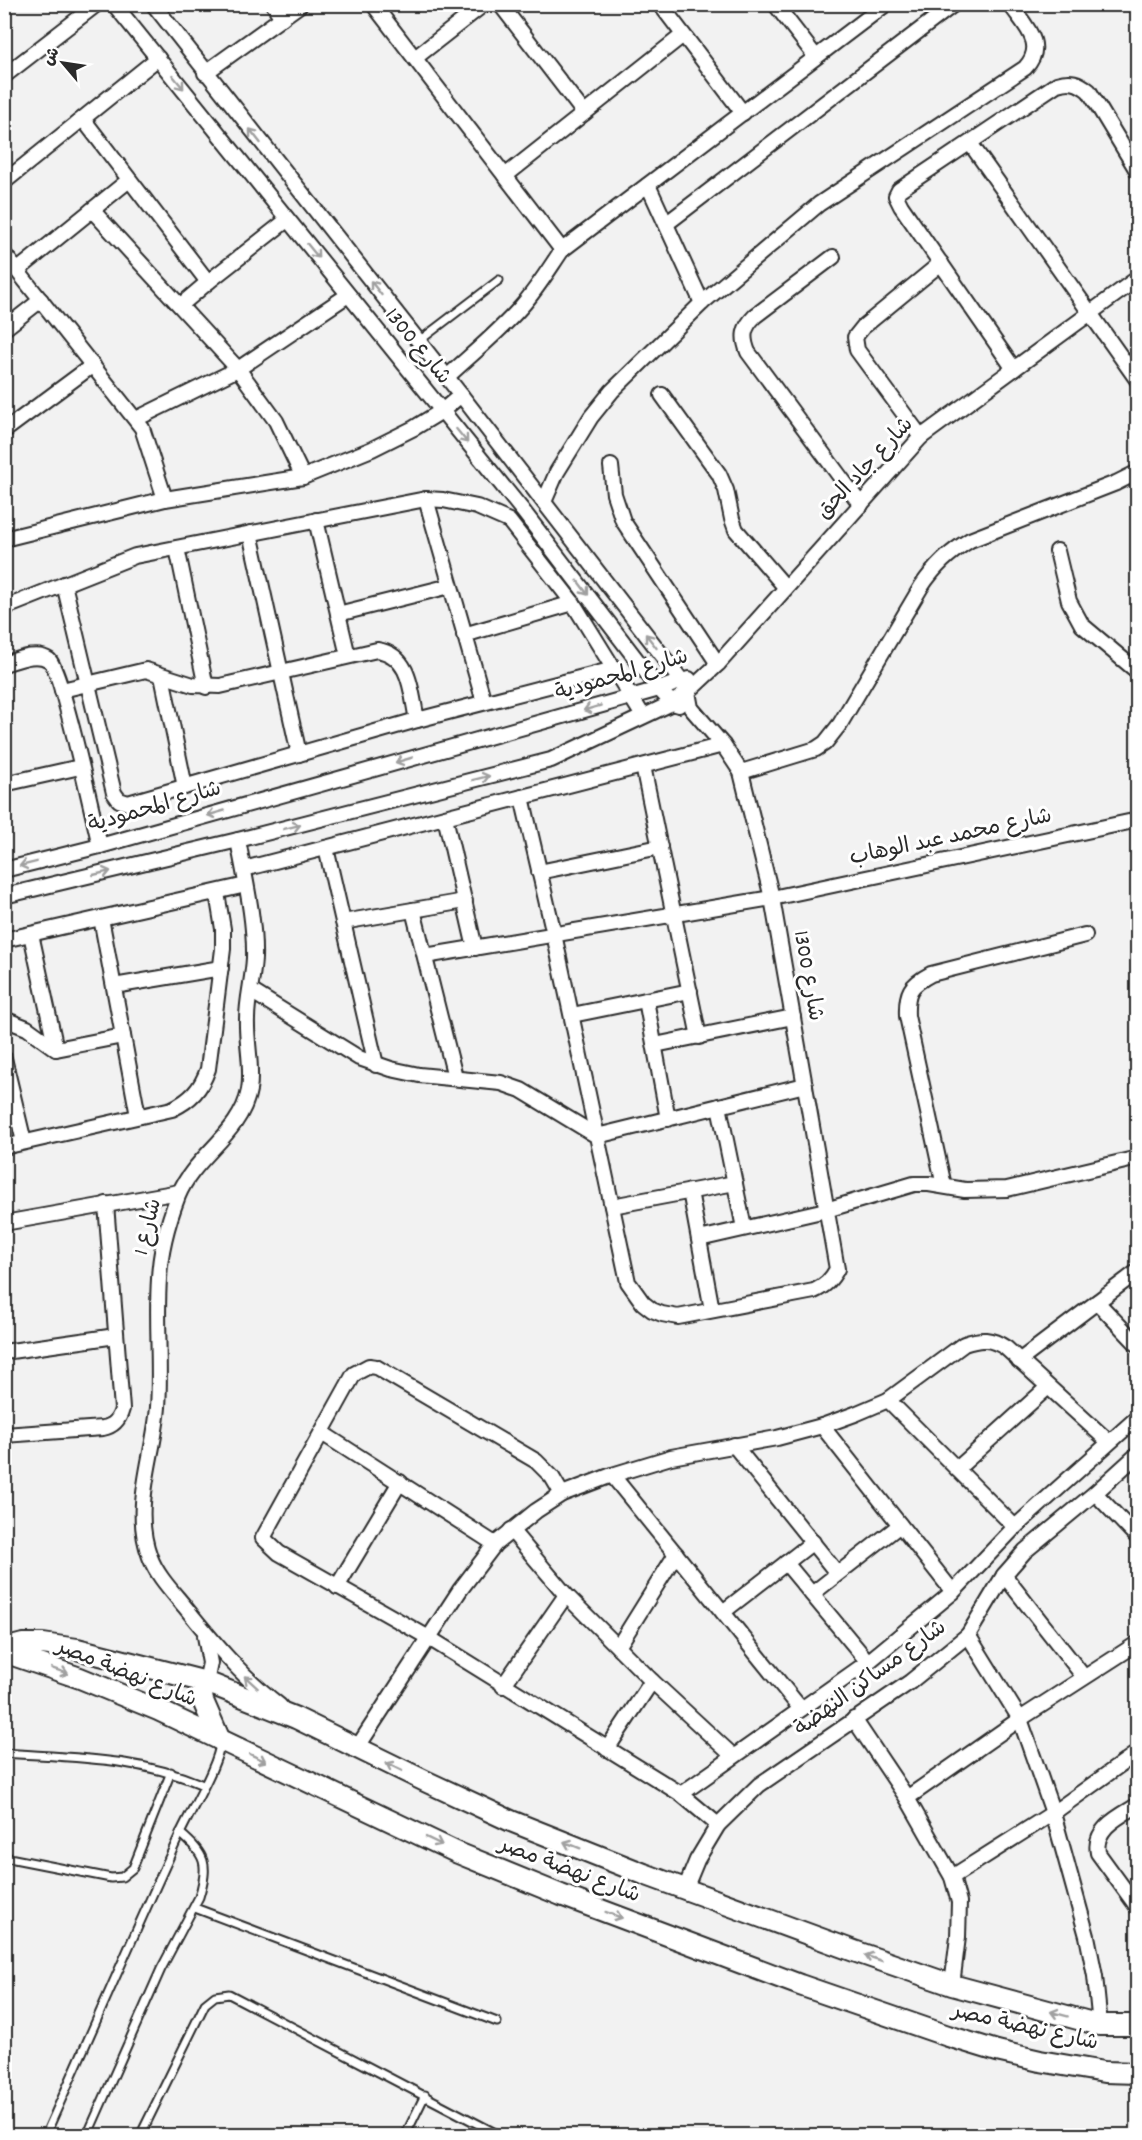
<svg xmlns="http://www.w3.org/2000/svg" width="1142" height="2140" viewBox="0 0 1142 2140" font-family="Dekko,'Playpen Sans Arabic',sans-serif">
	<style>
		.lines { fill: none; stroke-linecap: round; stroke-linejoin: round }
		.lane-casing { stroke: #2b2b2b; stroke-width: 11 }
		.street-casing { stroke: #2b2b2b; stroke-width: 18 }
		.secondary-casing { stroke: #2b2b2b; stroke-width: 24 }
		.lane { stroke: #fff; stroke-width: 7 }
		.street { stroke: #fff; stroke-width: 14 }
		.secondary { stroke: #fff; stroke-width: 20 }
		.oneway { stroke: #a0a0a0 }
		.labels { text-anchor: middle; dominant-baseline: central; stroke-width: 6; stroke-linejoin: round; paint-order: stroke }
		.street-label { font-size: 22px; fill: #2b2b2b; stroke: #fff }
	</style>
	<rect width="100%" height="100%" fill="#f2f2f2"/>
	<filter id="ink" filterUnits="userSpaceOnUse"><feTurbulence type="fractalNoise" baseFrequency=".0167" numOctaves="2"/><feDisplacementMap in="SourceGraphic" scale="12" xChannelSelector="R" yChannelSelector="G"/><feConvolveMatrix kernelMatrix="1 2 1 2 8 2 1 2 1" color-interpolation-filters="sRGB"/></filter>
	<g filter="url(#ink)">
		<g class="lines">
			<defs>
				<g id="lane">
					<polyline points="419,341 499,280"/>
					<path d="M4 1753C74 1758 138 1757 203 1785"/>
					<polyline points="4,1857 111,1878 122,1877 133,1868 171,1772"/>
					<polyline points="195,1908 497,2022"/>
					<path d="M45 2136C90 2036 133 1936 179 1836 188 1815 221 1761 220 1741"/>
					<path d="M87 2136 161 1969 199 1897C209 1864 206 1855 180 1833"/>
					<polyline points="140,2136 205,2004 215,1996 229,1994 501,2136"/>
					<polyline points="405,2136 425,2095"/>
				</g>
				<g id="street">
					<polyline points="114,4 523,511 659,689 672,703 679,705"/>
					<path d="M153 4 461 395 682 681 688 692 691 708 723 745 741 772 772 898 837 1269C831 1280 825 1286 814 1291L678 1317 662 1314 652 1310 643 1303 628 1282 597 1136 521 1090 501 1083 419 1075 391 1069 359 1058 251 991"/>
					<polyline points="273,4 282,18"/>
					<polyline points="373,4 562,250"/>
					<polyline points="500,4 584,113"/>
					<polyline points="660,4 743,113"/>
					<polyline points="775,4 816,57"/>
					<polyline points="415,58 484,4"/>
					<polyline points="205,73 301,4"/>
					<polyline points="4,76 97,4"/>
					<polyline points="83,119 208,282"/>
					<polyline points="970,143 1138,381"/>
					<polyline points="505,176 683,35"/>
					<polyline points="4,182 158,58"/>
					<polyline points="648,185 702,303"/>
					<polyline points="92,210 238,369 276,421 303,477"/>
					<polyline points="666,224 954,4"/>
					<polyline points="4,254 142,428 165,499"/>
					<path d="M833 257 755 316C743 328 742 337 748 352L861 505"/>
					<polyline points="18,270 129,180"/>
					<polyline points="181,305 208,282 287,220"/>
					<polyline points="4,329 41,300"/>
					<path d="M1014 369 901 206 896 196 899 190 1057 84C1071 80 1078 82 1089 91L1138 172"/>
					<path d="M447 377C472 354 499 332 521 307 537 289 549 269 562 250L886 4"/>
					<polyline points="662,395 719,474 726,490 732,519 736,530 786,588"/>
					<polyline points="136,419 238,369 348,295"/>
					<polyline points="4,431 93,365"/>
					<polyline points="921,437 857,350 855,337 863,327 941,263"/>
					<polyline points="611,466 614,494 623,521 718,664"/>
					<polyline points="426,499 484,702"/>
					<path d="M544 502 557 472 591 417 612 391 702 303 819 204 1025 68C1047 45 1025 26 1010 4"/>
					<polyline points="316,520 348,656"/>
					<polyline points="250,533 299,754"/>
					<polyline points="4,539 165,499 303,477 372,449 414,428 442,411 461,395"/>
					<polyline points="177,548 206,687"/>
					<polyline points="1057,551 1069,601 1082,625 1138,672"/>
					<polyline points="64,584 114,793 119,800 128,803 417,720 614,669"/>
					<polyline points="4,608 135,556 426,499 443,500 477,507 509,521 573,603 643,716"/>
					<polyline points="338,614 450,586"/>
					<polyline points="464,635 573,603"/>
					<path d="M4 664C17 660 37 651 49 660 61 668 94 821 100 846"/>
					<polyline points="162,676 185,787"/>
					<path d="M62 690 146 670 193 685 220 686 377 650C411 655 411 692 417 720"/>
					<polyline points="643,766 699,1037"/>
					<path d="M741 772 816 749 825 743 840 724 921 587C935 566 949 553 970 540L1116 483 1138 472"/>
					<polyline points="4,784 80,767"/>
					<polyline points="522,797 554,934 597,1136 805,1085"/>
					<polyline points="445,817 475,948"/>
					<path d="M238 840C245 879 255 919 254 958 253 979 247 999 247 1019 246 1043 253 1067 249 1090 241 1134 194 1156 178 1196 168 1222 160 1251 159 1279 156 1321 161 1365 158 1407 154 1457 131 1508 150 1557 157 1576 173 1592 185 1607 214 1643 243 1678 280 1706"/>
					<polyline points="326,848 376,1065"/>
					<polyline points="244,869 723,745"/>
					<polyline points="4,870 100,846 659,689 689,679"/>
					<polyline points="539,872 660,847"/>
					<polyline points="4,896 238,840 551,760 672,703 688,692 718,664 921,437 1138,278"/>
					<polyline points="413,910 455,1077"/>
					<polyline points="101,918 138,1116"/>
					<polyline points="343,922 465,901"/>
					<polyline points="31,934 56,1049"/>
					<polyline points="4,940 246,885"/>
					<polyline points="425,956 772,898 1138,820"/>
					<polyline points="114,986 221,968"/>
					<polyline points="646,1000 668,1119"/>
					<polyline points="572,1015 690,991"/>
					<polyline points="4,1019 27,1028 56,1049 123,1036"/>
					<polyline points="655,1045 793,1017"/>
					<polyline points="4,1058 24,1142"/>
					<polyline points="719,1106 744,1228"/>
					<path d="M4 1147 172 1109C191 1100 201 1089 208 1069L223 949V929L217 893"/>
					<path d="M944 1186 907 1016C906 992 910 985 931 974L1085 935"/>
					<polyline points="690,1191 712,1310"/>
					<polyline points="612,1206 735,1183"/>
					<polyline points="4,1223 179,1192"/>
					<polyline points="699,1239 826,1210 914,1184 929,1184 965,1190 1007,1189 1138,1158"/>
					<polyline points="1097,1302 1138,1345"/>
					<polyline points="4,1352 116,1336"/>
					<polyline points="1019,1361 1138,1271"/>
					<polyline points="888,1400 1015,1527"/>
					<polyline points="822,1426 953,1592"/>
					<polyline points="322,1433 495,1544"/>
					<path d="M4 1435 103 1428C114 1426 119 1420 122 1409L106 1204"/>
					<polyline points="734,1445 837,1573"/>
					<polyline points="957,1469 1048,1387"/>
					<polyline points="612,1475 801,1709"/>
					<polyline points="1095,1493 1138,1538"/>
					<polyline points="562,1494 552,1477 536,1461 376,1367 369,1366 354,1374 263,1538 279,1553 429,1638 681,1794 718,1825"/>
					<polyline points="511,1530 566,1595 652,1681 733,1756"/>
					<polyline points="786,1563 868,1662"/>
					<polyline points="1004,1575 1084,1677"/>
					<polyline points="337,1587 400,1482"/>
					<polyline points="812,1594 900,1525"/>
					<polyline points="723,1612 813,1542"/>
					<polyline points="968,1635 1020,1719 1053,1813 1087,1936 1095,1976 1100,2025"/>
					<polyline points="205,1636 210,1663 206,1682"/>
					<polyline points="618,1647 676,1554"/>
					<polyline points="503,1686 566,1595"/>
					<polyline points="854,1719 907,1798 952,1877 959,1902 958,1937 952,1985"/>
					<path d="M357 1748 460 1590 495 1544 536 1511 562 1494 612 1475 671 1457 777 1438 822 1426 855 1414 888 1400 964 1344C981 1338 991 1338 1006 1348L1109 1442"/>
					<polyline points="607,1749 652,1681"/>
					<polyline points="681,1794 868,1662 953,1592 1015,1527 1138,1417"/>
					<polyline points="907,1798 1020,1719 1138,1643"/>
					<path d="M1138 1805C1120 1816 1093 1828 1098 1853L1138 1908"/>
					<polyline points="952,1877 1053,1813 1138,1752"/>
					<polyline points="685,1889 697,1860 718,1825 759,1785 910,1682 968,1635 1004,1575 1025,1551 1095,1493 1138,1454"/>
				</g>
				<g id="secondary">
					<polyline points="4,1649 23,1644 43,1644 77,1649 206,1682 296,1718 425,1781 511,1821 644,1874 854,1951 952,1985 1100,2025 1138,2025"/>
					<polyline points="4,1652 80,1678 158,1710 458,1853 561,1895 800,1985 948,2036 997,2051 1040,2061 1104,2072 1138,2073"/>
					<polyline points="206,1682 202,1695 203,1701 220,1740"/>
				</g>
			</defs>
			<use href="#lane" class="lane-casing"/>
			<use href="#street" class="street-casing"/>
			<use href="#secondary" class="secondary-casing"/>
			<use href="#lane" class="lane"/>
			<use href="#street" class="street"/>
			<use href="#secondary" class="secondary"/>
		</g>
		<defs><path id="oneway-shaft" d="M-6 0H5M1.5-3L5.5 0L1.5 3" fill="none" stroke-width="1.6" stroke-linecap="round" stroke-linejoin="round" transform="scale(1.5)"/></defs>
		<g class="oneway">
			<use href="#oneway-shaft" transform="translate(178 82) rotate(51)"/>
			<use href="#oneway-shaft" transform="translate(255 136) rotate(-128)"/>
			<use href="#oneway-shaft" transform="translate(313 251) rotate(51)"/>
			<use href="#oneway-shaft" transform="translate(376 288) rotate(-128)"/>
			<use href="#oneway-shaft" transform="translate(462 436) rotate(51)"/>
			<use href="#oneway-shaft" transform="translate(583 588) rotate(53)"/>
			<use href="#oneway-shaft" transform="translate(651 641) rotate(-128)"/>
			<use href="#oneway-shaft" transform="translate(592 708) rotate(164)"/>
			<use href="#oneway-shaft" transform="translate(404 760) rotate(164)"/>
			<use href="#oneway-shaft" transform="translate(481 778) rotate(-14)"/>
			<use href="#oneway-shaft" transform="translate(216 813) rotate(164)"/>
			<use href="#oneway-shaft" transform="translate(292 827) rotate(-14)"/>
			<use href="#oneway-shaft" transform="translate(28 864) rotate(166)"/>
			<use href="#oneway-shaft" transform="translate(102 873) rotate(-13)"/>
			<use href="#oneway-shaft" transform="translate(60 1671) rotate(19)"/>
			<use href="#oneway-shaft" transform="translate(251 1682) rotate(-138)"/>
			<use href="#oneway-shaft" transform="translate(258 1758) rotate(25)"/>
			<use href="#oneway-shaft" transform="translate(394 1767) rotate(-154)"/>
			<use href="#oneway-shaft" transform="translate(434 1841) rotate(26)"/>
			<use href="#oneway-shaft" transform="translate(572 1845) rotate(-158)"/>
			<use href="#oneway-shaft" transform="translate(614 1915) rotate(20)"/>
			<use href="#oneway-shaft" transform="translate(873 1958) rotate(-161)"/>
			<use href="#oneway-shaft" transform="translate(1059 2014) rotate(-165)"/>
		</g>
	</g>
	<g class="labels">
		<g class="street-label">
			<text transform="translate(417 347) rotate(51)">شارع 1300</text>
			<text transform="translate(866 469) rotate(-47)">شارع جاد الحق</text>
			<text transform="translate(622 676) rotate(-16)">شارع المحمودية</text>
			<text transform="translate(155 808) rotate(-16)">شارع المحمودية</text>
			<text transform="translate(951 838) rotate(-12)">شارع محمد عبد الوهاب</text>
			<text transform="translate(807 976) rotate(80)">شارع 1300</text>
			<text transform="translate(149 1227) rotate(-76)">شارع 1</text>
			<text transform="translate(126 1674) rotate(22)">شارع نهضة مصر</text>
			<text transform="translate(871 1679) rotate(-36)">شارع مساكن النهضة</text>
			<text transform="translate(569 1871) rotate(21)">شارع نهضة مصر</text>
			<text transform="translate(1025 2028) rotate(13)">شارع نهضة مصر</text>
		</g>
	</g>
	<rect width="1142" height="2140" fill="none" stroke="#fff" stroke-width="24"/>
	<rect x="12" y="12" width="1118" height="2116" fill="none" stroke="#2b2b2b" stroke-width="2" filter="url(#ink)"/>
	<g transform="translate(63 63) rotate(299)" stroke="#ffffff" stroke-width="4.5" paint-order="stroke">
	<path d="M0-4.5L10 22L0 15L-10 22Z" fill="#2b2b2b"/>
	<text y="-9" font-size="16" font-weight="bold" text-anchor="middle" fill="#2b2b2b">ش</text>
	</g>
</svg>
